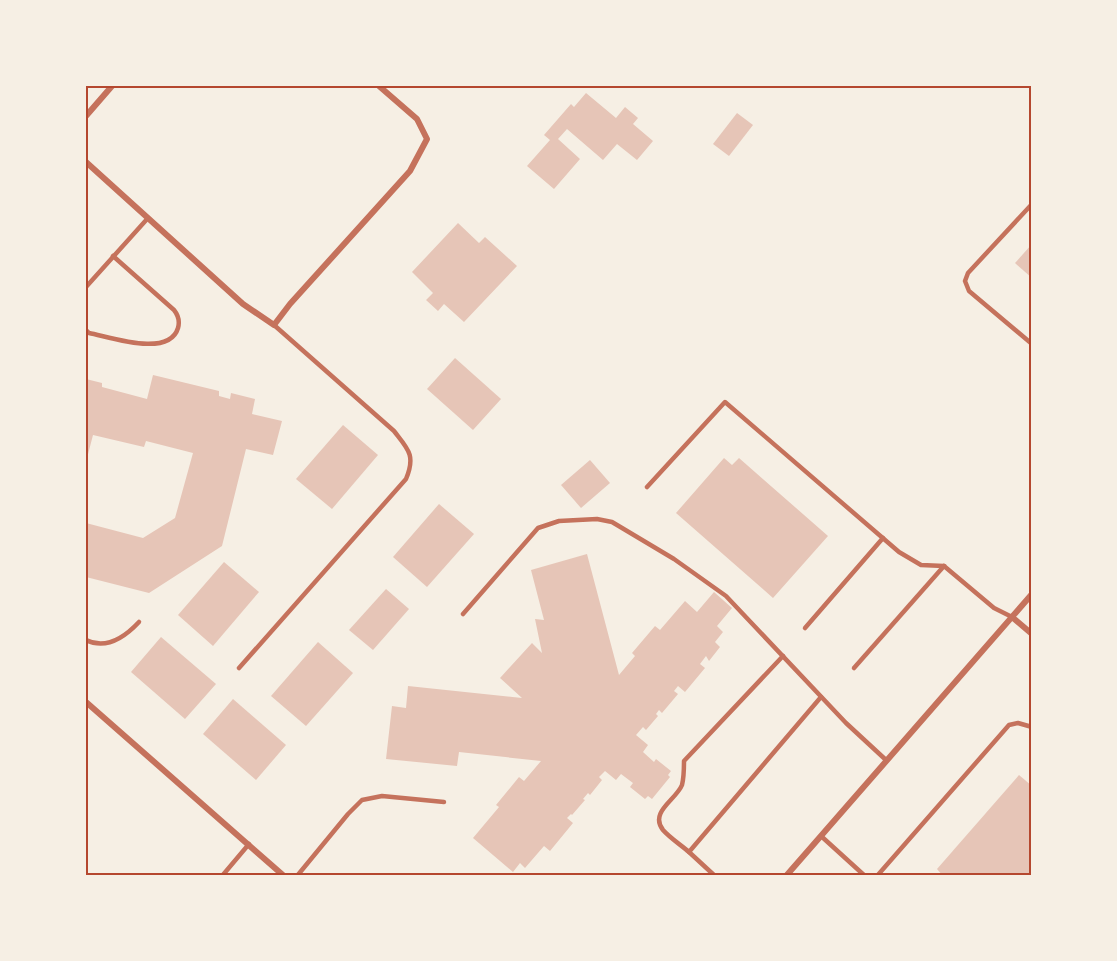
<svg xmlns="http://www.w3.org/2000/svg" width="1117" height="961" viewBox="0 0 1117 961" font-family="Raleway,sans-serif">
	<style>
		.building { fill: #e6c5b7 }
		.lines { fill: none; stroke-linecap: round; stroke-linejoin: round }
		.service { stroke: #c5725c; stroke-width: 4.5 }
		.minor { stroke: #c5725c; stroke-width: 6 }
		.neatline { fill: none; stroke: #b5482f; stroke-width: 2 }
	</style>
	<rect width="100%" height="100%" fill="#f6efe4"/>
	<g class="building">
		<polygon points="586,93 616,118 625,107 638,118 633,124 653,141 637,160 617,144 603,160 567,129 558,139 580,159 554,189 527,166 550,140 544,135 571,104 574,107"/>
		<polygon points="737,113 753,125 729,156 713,144"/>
		<polygon points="458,223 479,243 485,237 517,266 464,322 444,304 438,311 426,300 433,293 412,272"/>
		<polygon points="1032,244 1032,278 1015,263"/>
		<polygon points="455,358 501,399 473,430 427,389"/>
		<polygon points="153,375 219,391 219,396 230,399 231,393 255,399 252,414 282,421 273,455 246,449 222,546 149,593 86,577 86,523 143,538 175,518 193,453 146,441 144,447 93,435 86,462 86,379 102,383 102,387 147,399"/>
		<polygon points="343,425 378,455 332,509 296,479"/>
		<polygon points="724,458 732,465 739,458 828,536 773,598 676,513"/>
		<polygon points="590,460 610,483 581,508 561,485"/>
		<polygon points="439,504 474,534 427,587 393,557"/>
		<polygon points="587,554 619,675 635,656 632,653 655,626 660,630 685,601 697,612 714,592 732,608 717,626 723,632 715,642 720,647 709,661 706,656 700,664 705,668 685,692 678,686 674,691 678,694 662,713 659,710 656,714 658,716 646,730 643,727 636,735 648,745 643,752 654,762 656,759 671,771 668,775 670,777 652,799 648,796 645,799 630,787 633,783 621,774 616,780 605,771 599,777 602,780 590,795 588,793 583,799 585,800 572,815 571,814 567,818 573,823 550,851 544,846 525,868 520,863 513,872 473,838 499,807 496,805 519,777 524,781 541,761 459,752 457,766 386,759 392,706 406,708 408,686 522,698 500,678 532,643 542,653 535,619 544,620 531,570"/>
		<polygon points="224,562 259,592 213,646 178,615"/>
		<polygon points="386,589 409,609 373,650 349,630"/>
		<polygon points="161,637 216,684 185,719 131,672"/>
		<polygon points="318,642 353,673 306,726 271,696"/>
		<polygon points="233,699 286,745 256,780 203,734"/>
		<polygon points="1019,775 1032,786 1032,876 943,876 937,869"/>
	</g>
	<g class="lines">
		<g class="service">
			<polyline points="1032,204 968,273 965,281 969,291 1032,344"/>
			<polyline points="86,287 148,218"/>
			<path d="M86 330 89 333C110 337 169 358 178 328 180 321 178 315 174 310L113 256"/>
			<polyline points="647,487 725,402 899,552 921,565 944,566 994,608 1012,617"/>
			<polyline points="463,614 538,528 559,521 597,519 612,522 674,559 726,596 846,723 886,760"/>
			<polyline points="805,628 883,538"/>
			<path d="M86 640C106 650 125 637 139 622"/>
			<path d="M239 668 406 479C416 455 408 449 394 431L274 325"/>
			<polyline points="854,668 944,566"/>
			<polyline points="821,836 865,876"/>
			<path d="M689 852C681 845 670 838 663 830 649 812 676 800 682 785 684 777 684 769 684 761L783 656"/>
			<polyline points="222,876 249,844"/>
			<polyline points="297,876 348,814 362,800 382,796 444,802"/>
			<polyline points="715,876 689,852 821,697"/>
			<polyline points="877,876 1009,725 1018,723 1032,727"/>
		</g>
		<g class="minor">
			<polyline points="86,116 112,86"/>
			<polyline points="86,162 243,304 274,325 290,304 410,171 427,139 417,119 379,86"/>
			<polyline points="1012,617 1032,634"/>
			<polyline points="86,702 284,876"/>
			<polyline points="786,876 1032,594"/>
		</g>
	</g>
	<rect width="1117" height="961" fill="none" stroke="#f6efe4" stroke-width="174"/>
	<rect x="87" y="87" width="943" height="787" class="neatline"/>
</svg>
